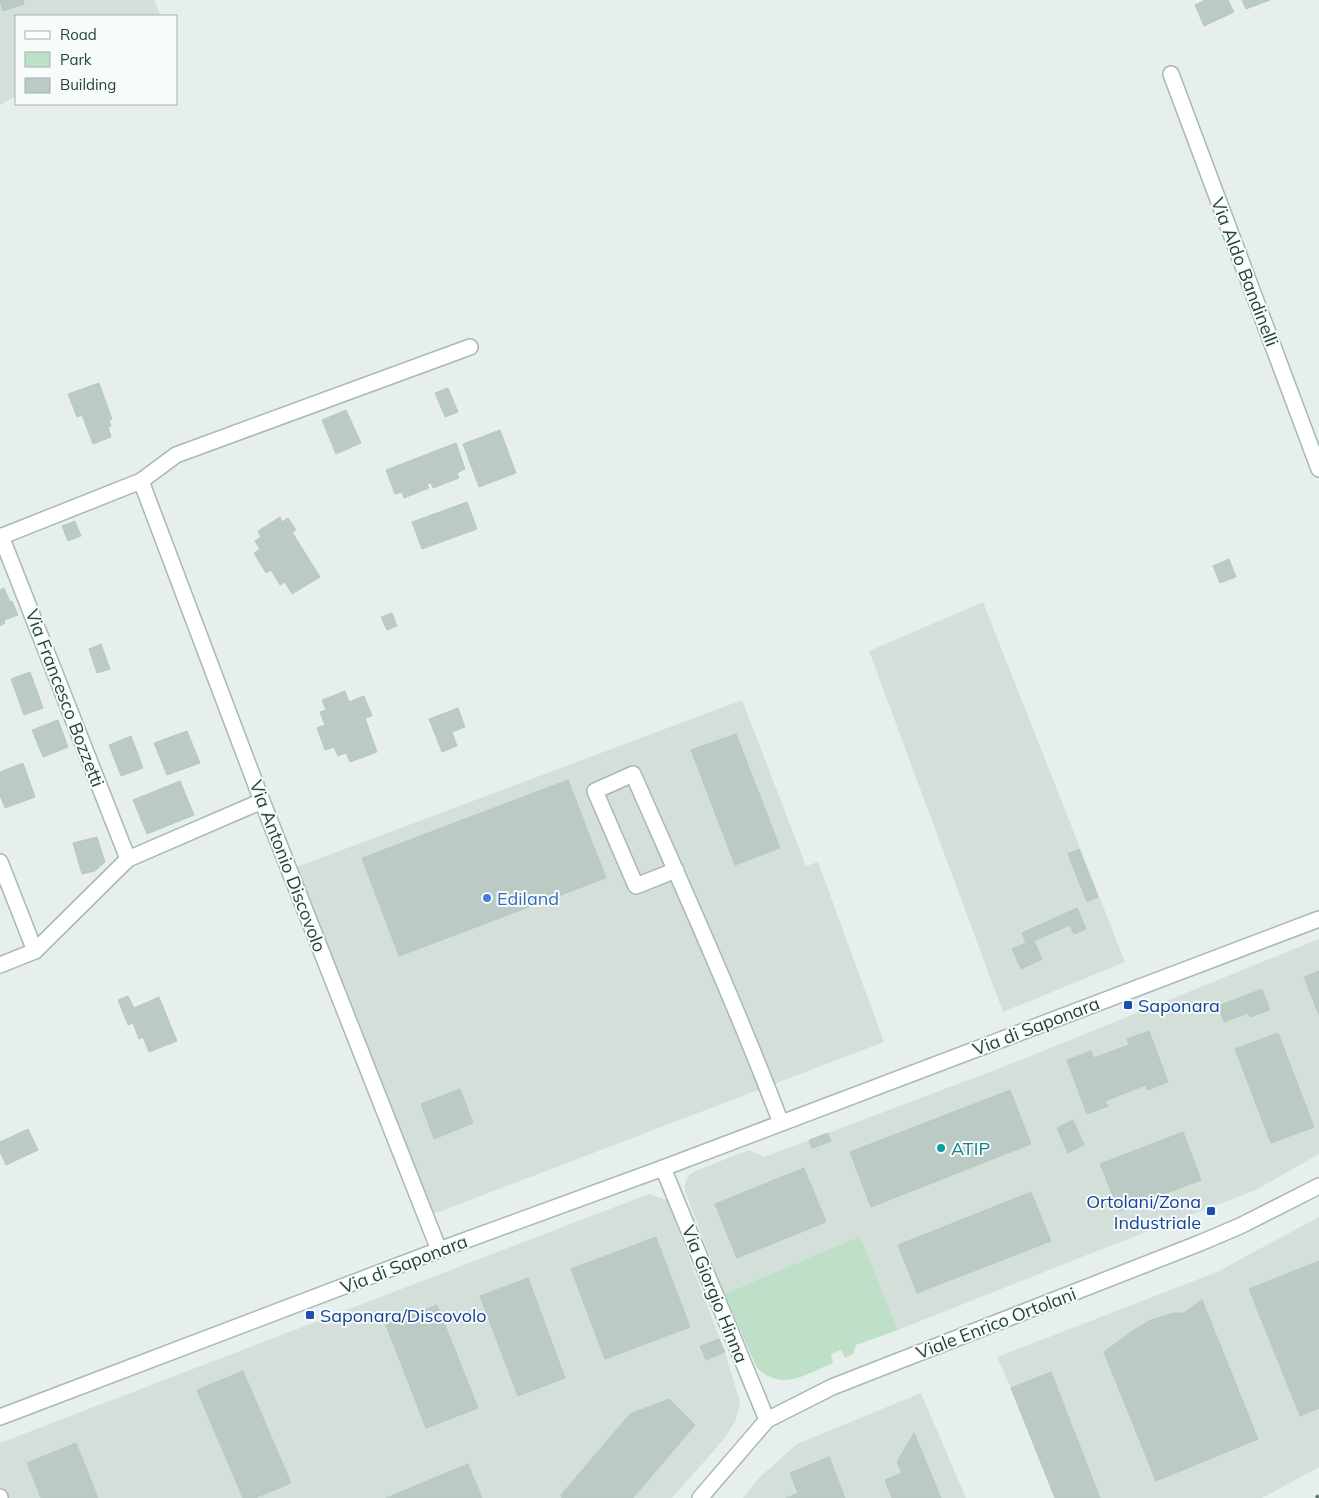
<svg xmlns="http://www.w3.org/2000/svg" width="1319" height="1498" viewBox="0 0 1319 1498" font-family="Mulish,sans-serif">
	<style>
		.built { fill: #d4dfda }
		.green { fill: #bfe0c8 }
		.building { fill: #bbcac4; stroke: #b8c9c2 }
		.lines { fill: none; stroke-linecap: round; stroke-linejoin: round }
		.minor-casing { stroke: #a8b8b2; stroke-width: 18 }
		.minor { stroke: #fff; stroke-width: 15 }
		.rail { stroke: #5f7d75; stroke-width: 4; stroke-dasharray: 10 5; stroke-linecap: butt }
		.shop-dot { fill: #3f7fe0; stroke: #f7fbf9; stroke-width: 2 }
		.transit-dot { fill: #1a4fb4; stroke: #f7fbf9; stroke-width: 2 }
		.culture-dot { fill: #0f9aa8; stroke: #f7fbf9; stroke-width: 2 }
		.labels { text-anchor: middle; dominant-baseline: central; stroke-width: 4; stroke-linejoin: round; paint-order: stroke }
		.street-label { font-size: 18px; fill: #24423a; stroke: #f7fbf9 }
		.shop-label { font-size: 18px; fill: #366cbe; stroke: #f7fbf9; text-anchor: start }
		.transit-label { font-size: 18px; fill: #164399; stroke: #f7fbf9; text-anchor: start }
		.culture-label { font-size: 18px; fill: #0d838f; stroke: #f7fbf9; text-anchor: start }
	</style>
	<rect width="100%" height="100%" fill="#e6efeb"/>
	<g class="built">
		<polygon points="0,0 154,0 161,16 16,16 16,96 0,105"/>
		<polygon points="983,602 1125,962 1003,1012 869,651"/>
		<polygon points="742,700 806,866 818,862 884,1042 431,1215 294,868"/>
		<polygon points="1319,939 1319,1154 1256,1190 1102,1249 898,1330 860,1236 724,1294 685,1191 685,1183 689,1175 695,1171 749,1150 764,1157 791,1147 1016,1062"/>
		<polygon points="649,1194 667,1200 725,1352 740,1402 736,1420 724,1439 672,1498 0,1498 0,1443"/>
		<polygon points="1319,1217 1319,1467 1262,1498 1055,1498 1011,1388 997,1357 1217,1272"/>
		<polygon points="921,1393 966,1498 743,1498 759,1478 797,1444"/>
	</g>
	<path class="green" d="M860 1236 898 1330 856 1345 853 1354 845 1358 841 1350 831 1354 833 1363C806 1374 782 1392 757 1368L724 1294Z"/>
	<g class="building">
		<polygon points="0,0 23,0 24,4 3,11"/>
		<polygon points="1205,0 1228,0 1234,12 1204,26 1195,5"/>
		<polygon points="1242,0 1270,0 1246,9"/>
		<polygon points="99,383 112,419 109,420 111,426 108,427 111,437 93,444 82,415 77,417 68,394"/>
		<polygon points="448,388 458,412 445,417 435,393"/>
		<polygon points="346,410 361,443 336,454 322,420"/>
		<polygon points="500,430 516,473 479,487 463,444"/>
		<polygon points="456,443 465,469 457,473 459,478 433,488 431,483 427,484 429,488 404,498 402,492 395,494 386,470"/>
		<polygon points="467,502 477,529 422,549 412,522"/>
		<polygon points="280,517 282,522 288,518 296,530 292,532 320,577 292,594 285,582 280,585 271,570 266,573 254,553 260,549 255,541 261,537 258,531"/>
		<polygon points="75,521 81,536 68,541 62,526"/>
		<polygon points="1229,559 1236,577 1220,583 1213,566"/>
		<polygon points="4,588 10,602 12,601 18,615 4,620 5,623 0,626 0,590"/>
		<polygon points="392,613 397,626 387,630 381,617"/>
		<polygon points="101,644 110,669 97,673 89,649"/>
		<polygon points="30,672 43,708 24,715 11,679"/>
		<polygon points="345,691 349,702 364,696 372,716 365,718 377,752 350,762 346,753 338,756 334,747 325,750 317,728 325,725 320,712 326,710 322,700"/>
		<polygon points="458,708 465,727 452,732 457,746 442,752 429,719"/>
		<polygon points="58,720 68,747 43,757 32,730"/>
		<polygon points="187,731 200,763 167,775 154,743"/>
		<polygon points="736,734 780,848 735,865 691,750"/>
		<polygon points="131,736 143,768 121,776 109,745"/>
		<polygon points="23,763 35,797 5,808 0,795 0,772"/>
		<polygon points="568,780 606,878 399,956 362,858"/>
		<polygon points="180,781 194,815 147,834 133,800"/>
		<polygon points="97,837 105,862 95,871 82,874 73,843"/>
		<polygon points="1079,849 1098,897 1087,902 1068,854"/>
		<polygon points="1077,908 1086,929 1074,934 1070,925 1034,941 1042,959 1021,969 1012,949 1026,943 1022,933"/>
		<polygon points="1319,971 1319,1015 1304,977"/>
		<polygon points="1262,989 1270,1010 1250,1017 1248,1013 1224,1022 1218,1006"/>
		<polygon points="128,996 134,1008 159,997 177,1041 149,1052 143,1037 139,1039 133,1023 128,1025 118,1000"/>
		<polygon points="1149,1031 1168,1082 1147,1090 1146,1085 1105,1101 1108,1106 1087,1114 1067,1060 1091,1051 1094,1058 1129,1045 1127,1039"/>
		<polygon points="1278,1033 1314,1127 1271,1143 1235,1049"/>
		<polygon points="460,1089 473,1123 434,1139 421,1104"/>
		<polygon points="1010,1090 1031,1144 871,1207 850,1152"/>
		<polygon points="1073,1120 1084,1145 1068,1153 1057,1128"/>
		<polygon points="28,1129 38,1150 6,1165 0,1152 0,1142"/>
		<polygon points="1183,1132 1201,1180 1119,1211 1100,1164"/>
		<polygon points="828,1133 831,1141 812,1148 809,1140"/>
		<polygon points="804,1168 826,1222 737,1258 715,1204"/>
		<polygon points="1031,1192 1051,1241 917,1293 898,1245"/>
		<polygon points="656,1237 690,1327 605,1359 571,1269"/>
		<polygon points="1319,1261 1319,1408 1300,1416 1249,1289"/>
		<polygon points="528,1278 565,1378 518,1396 480,1296"/>
		<polygon points="1202,1300 1258,1439 1156,1481 1104,1352 1134,1330 1151,1320 1174,1313 1184,1313"/>
		<polygon points="437,1305 478,1408 426,1428 386,1325"/>
		<polygon points="719,1339 725,1352 706,1360 700,1346"/>
		<polygon points="243,1371 291,1483 255,1498 243,1498 197,1390"/>
		<polygon points="1051,1372 1100,1498 1055,1498 1011,1388"/>
		<polygon points="669,1399 695,1425 633,1498 562,1498 561,1495 630,1414"/>
		<polygon points="914,1433 941,1498 892,1498 885,1480 902,1473 897,1462"/>
		<polygon points="76,1443 98,1498 41,1498 27,1463"/>
		<polygon points="829,1457 845,1498 786,1498 798,1493 790,1473"/>
		<polygon points="468,1464 482,1498 386,1498"/>
	</g>
	<g class="lines">
		<defs>
			<g id="minor">
				<polyline points="1171,74 1319,469"/>
				<polyline points="141,481 262,801 439,1250"/>
				<polyline points="1,536 128,859"/>
				<polyline points="0,537 141,481 176,455 470,347"/>
				<polyline points="0,862 35,951"/>
				<path d="M676 870 636 886 595 791 633 774C684 890 736 1005 781 1123"/>
				<polyline points="0,965 35,951 128,859 262,801"/>
				<polyline points="663,1168 767,1420"/>
				<polyline points="0,1417 439,1250 663,1168 1319,919"/>
				<polyline points="0,1497 0,1498"/>
				<polyline points="700,1498 767,1420 832,1387 1200,1243 1240,1226 1319,1186"/>
			</g>
		</defs>
		<use href="#minor" class="minor-casing"/>
		<use href="#minor" class="minor"/>
		<polyline class="rail" points="1316,1498 1319,1496"/>
	</g>
	<circle class="shop-dot" cx="487" cy="898" r="5"/>
	<g class="transit-dot">
		<rect x="1123" y="1000" width="10" height="10" rx="2.5"/>
		<rect x="1206" y="1206" width="10" height="10" rx="2.5"/>
		<rect x="305" y="1310" width="10" height="10" rx="2.5"/>
	</g>
	<circle class="culture-dot" cx="941" cy="1148" r="5"/>
	<g class="labels">
		<g class="street-label">
			<text transform="translate(1245 272) rotate(69)">Via Aldo Bandinelli</text>
			<text transform="translate(65 698) rotate(69)">Via Francesco Bozzetti</text>
			<text transform="translate(288 866) rotate(69)">Via Antonio Discovolo</text>
			<text transform="translate(1036 1026) rotate(-21)">Via di Saponara</text>
			<text transform="translate(404 1264) rotate(-21)">Via di Saponara</text>
			<text transform="translate(715 1294) rotate(68)">Via Giorgio Hinna</text>
			<text transform="translate(996 1323) rotate(-21)">Viale Enrico Ortolani</text>
		</g>
		<g class="shop-label">
			<text x="497" y="898">Ediland</text>
		</g>
		<g class="transit-label">
			<text x="1138" y="1005">Saponara</text>
			<text x="1201" y="1201" text-anchor="end">Ortolani/Zona<tspan x="1201" dy="21">Industriale</tspan></text>
			<text x="320" y="1315">Saponara/Discovolo</text>
		</g>
		<g class="culture-label">
			<text x="951" y="1148">ATIP</text>
		</g>
	</g>
	<rect x="15" y="15" width="162" height="90" fill="#f7fbf9" stroke="#a3b1ad"/>
	<rect x="25" y="31" width="25" height="8" fill="#ffffff" stroke="#a3b1ad"/>
	<text x="60" y="40" font-size="15" fill="#24423a">Road</text>
	<rect x="25" y="52" width="25" height="15" fill="#bfe0c8" stroke="#a3b1ad"/>
	<text x="60" y="65" font-size="15" fill="#24423a">Park</text>
	<rect x="25" y="78" width="25" height="15" fill="#bbcac4" stroke="#a3b1ad"/>
	<text x="60" y="90" font-size="15" fill="#24423a">Building</text>
</svg>
